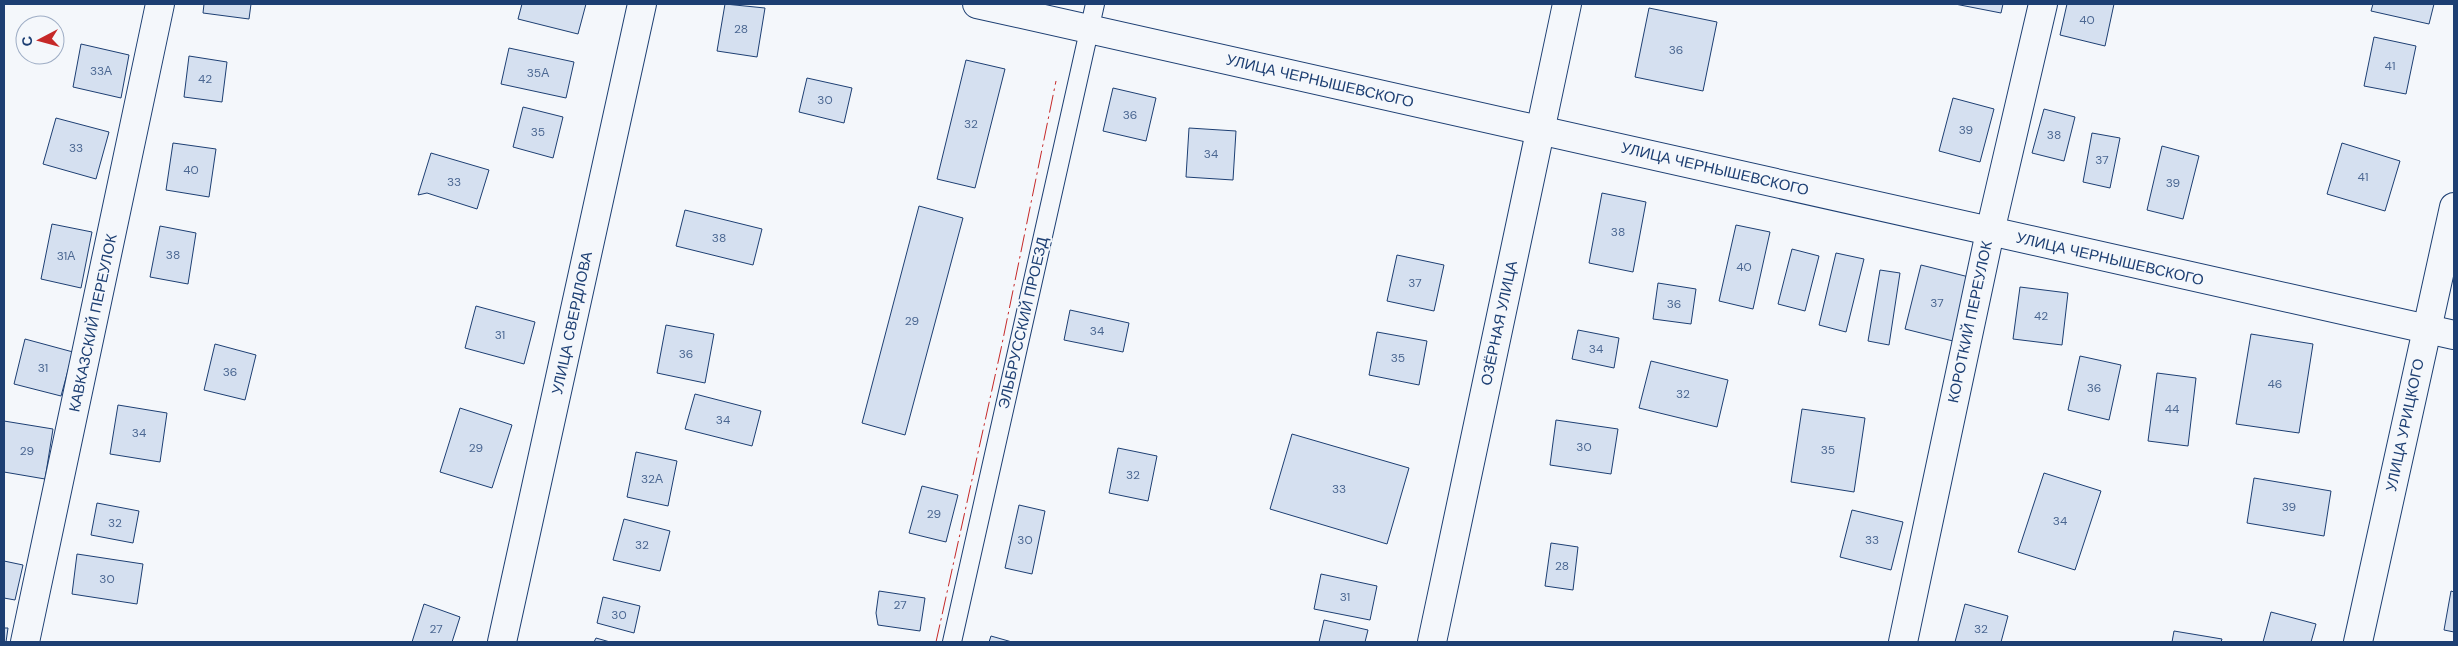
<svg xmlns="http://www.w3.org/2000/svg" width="2458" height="646" viewBox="0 0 2458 646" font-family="'DM Sans',sans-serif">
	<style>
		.building { fill: #d5e0f0; stroke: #1d3f73 }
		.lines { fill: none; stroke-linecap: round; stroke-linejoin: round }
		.service-casing { stroke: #1d3f73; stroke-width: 20 }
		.minor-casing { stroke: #1d3f73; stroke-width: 30 }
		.service { stroke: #f4f7fb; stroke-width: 18 }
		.minor { stroke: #f4f7fb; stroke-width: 28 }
		.power { stroke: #c62828; stroke-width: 1; stroke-dasharray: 18 4 2.5 4; stroke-linecap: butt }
		.labels { text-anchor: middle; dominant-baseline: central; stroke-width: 4; stroke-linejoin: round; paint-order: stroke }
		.number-label { font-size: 12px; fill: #4b6792 }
		.street-label { font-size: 15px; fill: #1d3f73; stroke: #f4f7fb }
	</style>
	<rect width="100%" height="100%" fill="#f4f7fb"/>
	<g class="building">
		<polygon points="204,4 251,4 249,19 203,13"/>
		<polygon points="522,4 586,4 578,34 518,19"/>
		<polygon points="725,4 765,8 757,57 717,51"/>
		<polygon points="1955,4 2003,4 2001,13"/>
		<polygon points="2067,4 2114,4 2105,46 2060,35"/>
		<polygon points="2373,4 2434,4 2429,24 2371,11"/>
		<polygon points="1649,8 1717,22 1703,91 1635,77"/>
		<polygon points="2374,37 2416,46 2406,94 2364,86"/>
		<polygon points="81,44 129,55 121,98 73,87"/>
		<polygon points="509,48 574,62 566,98 501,84"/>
		<polygon points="189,56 227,62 222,102 184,97"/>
		<polygon points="966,60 1005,69 975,188 937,179"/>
		<polygon points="807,78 852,88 844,123 799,112"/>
		<polygon points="1113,88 1156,98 1146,141 1103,131"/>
		<polygon points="1953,98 1994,109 1980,162 1939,151"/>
		<polygon points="523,107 563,117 553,158 513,147"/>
		<polygon points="2044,109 2075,117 2064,161 2032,153"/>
		<polygon points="56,118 109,132 96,179 43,164"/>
		<polygon points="1189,128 1236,131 1233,180 1186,177"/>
		<polygon points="2092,133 2120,138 2110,188 2083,182"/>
		<polygon points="173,143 216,149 209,197 166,190"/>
		<polygon points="2342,143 2400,161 2385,211 2327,194"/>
		<polygon points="2162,146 2199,156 2183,219 2147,210"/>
		<polygon points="431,153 489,170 477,209 427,193 418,195"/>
		<polygon points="1602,193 1646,202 1633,272 1589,263"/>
		<polygon points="919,206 963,218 905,435 862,423"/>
		<polygon points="685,210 762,229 753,265 676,246"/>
		<polygon points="52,224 92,232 81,288 41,279"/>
		<polygon points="1736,225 1770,232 1753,309 1719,301"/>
		<polygon points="160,226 196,233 188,284 150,277"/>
		<polygon points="1792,249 1819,256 1805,311 1778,304"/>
		<polygon points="1836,253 1864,259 1846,332 1819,325"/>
		<polygon points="1397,255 1444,265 1434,311 1387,301"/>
		<polygon points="1921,265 1969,277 1953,341 1905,329"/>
		<polygon points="1880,270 1900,273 1889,345 1868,341"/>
		<polygon points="1658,283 1696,289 1691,324 1653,319"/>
		<polygon points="2020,287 2068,293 2062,345 2013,339"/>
		<polygon points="476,306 535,322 524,364 465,348"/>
		<polygon points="1070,310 1129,323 1123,352 1064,340"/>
		<polygon points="666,325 714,334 705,383 657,373"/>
		<polygon points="1578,330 1619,338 1614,368 1572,359"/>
		<polygon points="1377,332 1427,341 1419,385 1369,375"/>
		<polygon points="2251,334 2313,344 2299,433 2236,424"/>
		<polygon points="25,339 73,352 61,396 14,384"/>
		<polygon points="215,344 256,355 245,400 204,390"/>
		<polygon points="2080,356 2121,365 2109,420 2068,410"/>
		<polygon points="1651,361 1728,380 1717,427 1639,408"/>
		<polygon points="2157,373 2196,378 2188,446 2148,441"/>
		<polygon points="695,394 761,411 752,446 685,429"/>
		<polygon points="118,405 167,413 160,462 110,454"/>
		<polygon points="460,408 512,425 492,488 440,472"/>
		<polygon points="1802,409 1865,418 1854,492 1791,482"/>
		<polygon points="1556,420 1618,429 1611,474 1550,465"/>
		<polygon points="4,421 53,429 45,479 4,472"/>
		<polygon points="1292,434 1409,468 1387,544 1270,509"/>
		<polygon points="1118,448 1157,456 1148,501 1109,493"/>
		<polygon points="636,452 677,461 668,506 627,497"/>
		<polygon points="2044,473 2101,491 2075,570 2018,552"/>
		<polygon points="2254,478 2331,491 2324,536 2247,523"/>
		<polygon points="922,486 958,495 946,542 909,533"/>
		<polygon points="97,503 139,511 133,543 91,535"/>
		<polygon points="1019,505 1045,511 1032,574 1005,568"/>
		<polygon points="1852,510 1903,522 1891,570 1840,557"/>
		<polygon points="624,519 670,531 660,571 613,560"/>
		<polygon points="1551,543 1578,547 1573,590 1545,586"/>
		<polygon points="77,554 143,564 137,604 72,594"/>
		<polygon points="4,561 23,565 15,600 4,598"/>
		<polygon points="1321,574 1377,586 1370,620 1314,609"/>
		<polygon points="879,591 925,598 920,631 878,625 876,613"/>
		<polygon points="2451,591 2454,592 2454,632 2444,630"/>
		<polygon points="603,597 640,606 634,633 597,623"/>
		<polygon points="424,604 460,617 452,642 412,642"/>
		<polygon points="1965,604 2008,616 2001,642 1955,642"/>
		<polygon points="2271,612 2316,624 2311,642 2263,642"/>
		<polygon points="1324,620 1368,630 1365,642 1319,642"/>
		<polygon points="4,628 8,628 6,642 4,642"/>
		<polygon points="2174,631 2222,639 2221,642 2172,642"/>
		<polygon points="991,636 1012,642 989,642"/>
		<polygon points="596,638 610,642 594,642"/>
	</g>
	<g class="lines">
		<defs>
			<polyline id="service" points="952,642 1095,4"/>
			<g id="minor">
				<polyline points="977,4 2454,335"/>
				<polyline points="25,642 160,4"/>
				<polyline points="502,642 642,4"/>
				<polyline points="1432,642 1567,4"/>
				<polyline points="1903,642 1990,232 2043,4"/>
				<polyline points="2358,642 2454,207"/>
			</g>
		</defs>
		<use href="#service" class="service-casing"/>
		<use href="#minor" class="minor-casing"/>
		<use href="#service" class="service"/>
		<use href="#minor" class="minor"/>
		<polyline class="power" points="936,642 1001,349 1056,81"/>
	</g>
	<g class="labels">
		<g class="number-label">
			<text x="2087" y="20">40</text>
			<text x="741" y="29">28</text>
			<text x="1676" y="50">36</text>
			<text x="2390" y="66">41</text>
			<text x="101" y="71">33А</text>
			<text x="538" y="73">35А</text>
			<text x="205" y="79">42</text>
			<text x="825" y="100">30</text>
			<text x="1130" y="115">36</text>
			<text x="971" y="124">32</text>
			<text x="1966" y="130">39</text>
			<text x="538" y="132">35</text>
			<text x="2054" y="135">38</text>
			<text x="76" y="148">33</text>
			<text x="1211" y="154">34</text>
			<text x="2102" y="160">37</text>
			<text x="191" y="170">40</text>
			<text x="2363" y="177">41</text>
			<text x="454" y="182">33</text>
			<text x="2173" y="183">39</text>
			<text x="1618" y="232">38</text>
			<text x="719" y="238">38</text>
			<text x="173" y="255">38</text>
			<text x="66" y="256">31А</text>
			<text x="1744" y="267">40</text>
			<text x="1415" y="283">37</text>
			<text x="1937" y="303">37</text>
			<text x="1674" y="304">36</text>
			<text x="2041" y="316">42</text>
			<text x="912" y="321">29</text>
			<text x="1097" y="331">34</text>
			<text x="500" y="335">31</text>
			<text x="1596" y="349">34</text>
			<text x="686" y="354">36</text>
			<text x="1398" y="358">35</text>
			<text x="43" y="368">31</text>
			<text x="230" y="372">36</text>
			<text x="2275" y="384">46</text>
			<text x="2094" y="388">36</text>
			<text x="1683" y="394">32</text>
			<text x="2172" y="409">44</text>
			<text x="723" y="420">34</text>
			<text x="139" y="433">34</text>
			<text x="1584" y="447">30</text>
			<text x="476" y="448">29</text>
			<text x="1828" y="450">35</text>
			<text x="27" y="451">29</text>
			<text x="1133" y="475">32</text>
			<text x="652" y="479">32А</text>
			<text x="1339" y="489">33</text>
			<text x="2289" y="507">39</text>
			<text x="934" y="514">29</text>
			<text x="2060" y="521">34</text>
			<text x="115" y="523">32</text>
			<text x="1025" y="540">30</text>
			<text x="1872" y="540">33</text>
			<text x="642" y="545">32</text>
			<text x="1562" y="566">28</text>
			<text x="107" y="579">30</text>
			<text x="1345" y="597">31</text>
			<text x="900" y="605">27</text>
			<text x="619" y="615">30</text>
			<text x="436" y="629">27</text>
			<text x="1981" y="629">32</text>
		</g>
		<g class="street-label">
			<text transform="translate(1320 81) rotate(13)">УЛИЦА ЧЕРНЫШЕВСКОГО</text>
			<text transform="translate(1715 169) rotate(13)">УЛИЦА ЧЕРНЫШЕВСКОГО</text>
			<text transform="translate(2110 259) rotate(13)">УЛИЦА ЧЕРНЫШЕВСКОГО</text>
			<text transform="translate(1970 322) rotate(-78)">КОРОТКИЙ ПЕРЕУЛОК</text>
			<text transform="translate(93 323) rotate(-78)">КАВКАЗСКИЙ ПЕРЕУЛОК</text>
			<text transform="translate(572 323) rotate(-78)">УЛИЦА СВЕРДЛОВА</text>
			<text transform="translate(1023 323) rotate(-77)">ЭЛЬБРУССКИЙ ПРОЕЗД</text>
			<text transform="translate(1499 323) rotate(-78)">ОЗЁРНАЯ УЛИЦА</text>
			<text transform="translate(2405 425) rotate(-78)">УЛИЦА УРИЦКОГО</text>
		</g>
	</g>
	<rect width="2458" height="646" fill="none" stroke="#1d3f73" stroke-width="10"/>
	<g transform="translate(40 40) rotate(264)"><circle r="24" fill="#f4f7fb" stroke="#9eadc5"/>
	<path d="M0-4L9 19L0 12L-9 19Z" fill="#c62828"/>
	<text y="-8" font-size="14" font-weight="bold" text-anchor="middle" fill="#1d3f73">С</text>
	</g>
</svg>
